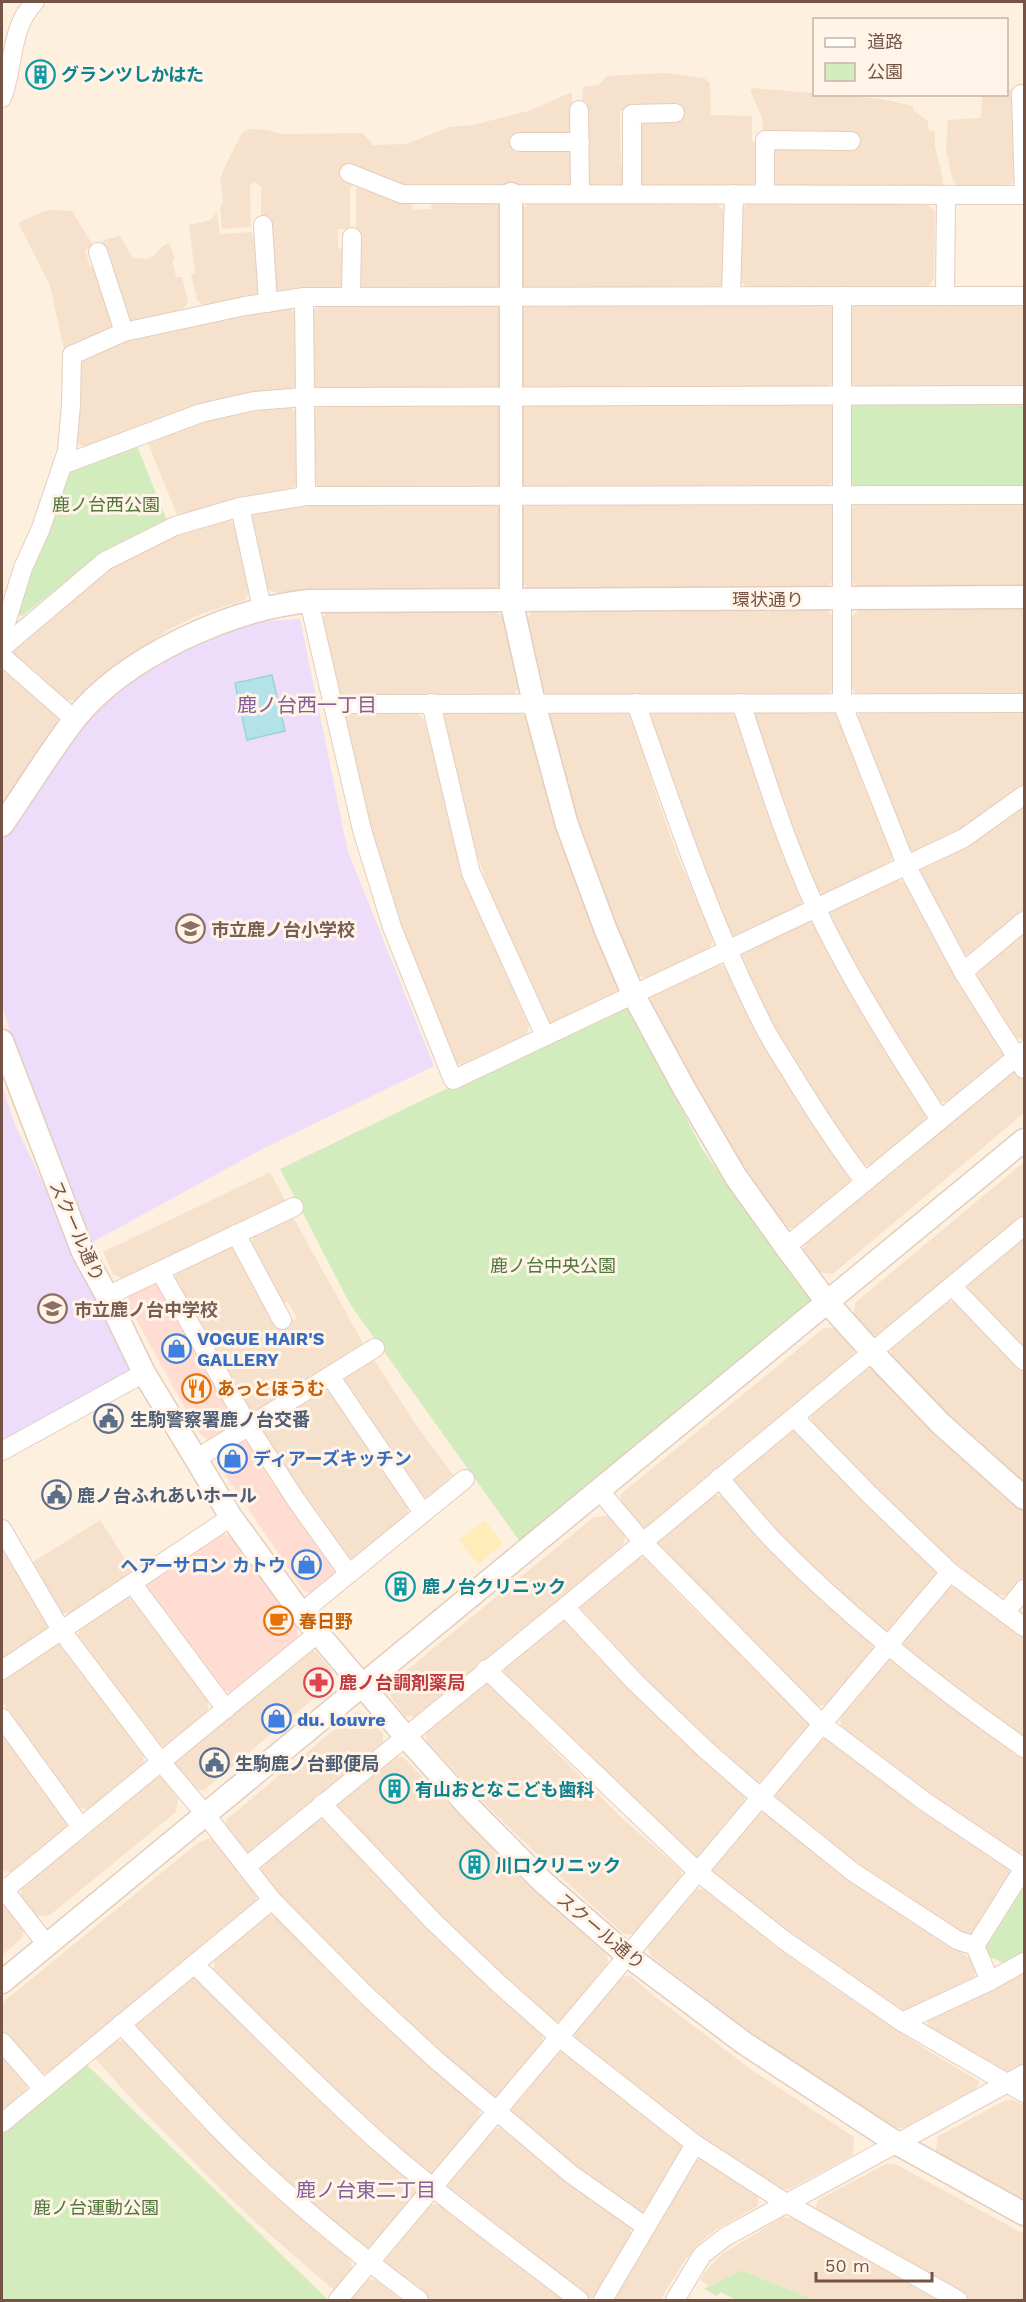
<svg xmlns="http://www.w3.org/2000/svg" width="1026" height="2302" viewBox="0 0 1026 2302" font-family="'Work Sans','Noto Sans JP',sans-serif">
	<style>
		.residential { fill: #f6e1cd }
		.commercial { fill: #ffddd2 }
		.education { fill: #eddcfa }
		.green { fill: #d2ecbd }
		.sand { fill: #ffecb8 }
		.water { fill: #b3e3e8; stroke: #98d4db; stroke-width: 1.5 }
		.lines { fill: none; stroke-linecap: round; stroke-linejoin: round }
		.minor-casing { stroke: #e4cdbe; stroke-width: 20 }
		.tertiary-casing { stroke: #e4cdbe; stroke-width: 25 }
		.minor { stroke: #fff; stroke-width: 18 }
		.tertiary { stroke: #fff; stroke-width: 22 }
		.labels { text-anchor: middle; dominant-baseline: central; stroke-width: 6; stroke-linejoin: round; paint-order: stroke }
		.culture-label { font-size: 18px; font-weight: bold; fill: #0d838f; stroke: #fff4e7; text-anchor: start }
		.park-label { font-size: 18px; fill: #4f773a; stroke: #fff4e7 }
		.street-label { font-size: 18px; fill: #765445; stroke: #fff4e7 }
		.education-label { font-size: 18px; font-weight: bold; fill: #785e54; stroke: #fff4e7; text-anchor: start }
		.shop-label { font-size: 18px; font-weight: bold; fill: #366cbe; stroke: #fff4e7; text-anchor: start }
		.food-label { font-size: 18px; font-weight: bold; fill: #c56008; stroke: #fff4e7; text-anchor: start }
		.service-label { font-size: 18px; font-weight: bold; fill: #4e5e75; stroke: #fff4e7; text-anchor: start }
		.health-label { font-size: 18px; font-weight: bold; fill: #be3a42; stroke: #fff4e7; text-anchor: start }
		.neighbourhood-label { font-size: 20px; fill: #83609a; stroke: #fff4e7 }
	</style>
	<rect width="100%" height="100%" fill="#fef0df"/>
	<g class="residential">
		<polygon points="665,73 704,78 710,83 711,115 752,116 752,140 757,147 756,181 746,190 640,190 636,131 644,123 676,121 676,108 620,111 621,163 626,167 625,187 586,190 582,113 583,87 599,85 607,76"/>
		<polygon points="753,88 883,99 913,106 913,110 928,121 928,130 935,131 935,146 943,181 942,188 778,190 770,182 770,148 858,148 859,136 770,137 762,134 763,120 750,90"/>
		<polygon points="1007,89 1014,89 1015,180 1006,189 961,189 953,181 946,151 948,120 981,118 982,95 1006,94"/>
		<polygon points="572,92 572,133 514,134 514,152 532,152 532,147 568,147 572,151 572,185 403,191 354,182 350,189 350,229 338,229 338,249 346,248 346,285 341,290 278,294 272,290 270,219 261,218 261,187 254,182 250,186 251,227 222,229 220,208 223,201 220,181 224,168 242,133 249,129 268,130 281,134 363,133 373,145 407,144 449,127 473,125 528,111"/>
		<polygon points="359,184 413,201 412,210 431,209 432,200 499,200 503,205 504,281 496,290 361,290 356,285 356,190"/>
		<polygon points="748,203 924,203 935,211 934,279 926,289 749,289 739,280 740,212"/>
		<polygon points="527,204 717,204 726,213 726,280 718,289 526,290 517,280 518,213"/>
		<polygon points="53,210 72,211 94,247 85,250 90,267 97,266 117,324 113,331 64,350 50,285 18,223 44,211"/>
		<polygon points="217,212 220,234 252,232 253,237 260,237 260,295 203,305 197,300 191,275 195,273 189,225 211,220"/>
		<polygon points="120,236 133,258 148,259 154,256 164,245 169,243 175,259 172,260 176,277 182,277 188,302 184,308 134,323 126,321 101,245 104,240"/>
		<polygon points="826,302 835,311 835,380 826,389 526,389 518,381 518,312 526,304"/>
		<polygon points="857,302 1024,302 1024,387 857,388 849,381 850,310"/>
		<polygon points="495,304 504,312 503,382 496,389 319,391 311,381 311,313 320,305"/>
		<polygon points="289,307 298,316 298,384 288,392 87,450 75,440 79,364 83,357 155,331"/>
		<polygon points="827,402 836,412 836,478 827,488 527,490 518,481 518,411 526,404"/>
		<polygon points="320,403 495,403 504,412 504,481 496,489 321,489 312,481 313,413"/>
		<polygon points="289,406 298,414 298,483 290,491 178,517 147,441 177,429 213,418"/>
		<polygon points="858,501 1024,501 1024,586 858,587 850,580 850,510"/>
		<polygon points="496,502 504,512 504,580 496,588 322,588 276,593 266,588 250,520 257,510 317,503"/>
		<polygon points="526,502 827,502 836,510 835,579 827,587 528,588 519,581 518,511"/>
		<polygon points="226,516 236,523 250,590 245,600 201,614 168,630 116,665 78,700 66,700 14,654 14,643 110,565 170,536"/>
		<polygon points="1024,609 1024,695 858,696 850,686 850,618 859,610"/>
		<polygon points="827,610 836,619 836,687 828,695 549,696 539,691 526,620 533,611"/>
		<polygon points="495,611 505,618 519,687 512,696 342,697 333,690 321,620 327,612"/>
		<polygon points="2,662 58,712 57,724 2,804"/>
		<polygon points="727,709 737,718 776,834 803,895 800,908 737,937 726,934 649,720 655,710"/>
		<polygon points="1024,709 1024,784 964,830 915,852 905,847 856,720 862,710"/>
		<polygon points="518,710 527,719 554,815 619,982 616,995 554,1025 542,1021 509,944 488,886 473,843 439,719 446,711"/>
		<polygon points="555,710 623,710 633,717 657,798 678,857 713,939 709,951 648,979 636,975 598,884 576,824 547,718"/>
		<polygon points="758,710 831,710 841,716 863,785 893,855 888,866 827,895 816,891 794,838 752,719"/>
		<polygon points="347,711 414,711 424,719 458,844 473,888 492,942 529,1026 525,1038 466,1067 454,1062 401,932 340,719"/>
		<polygon points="1024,802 1024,913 973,955 960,955 919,876 923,864"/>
		<polygon points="894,878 906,883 934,937 1003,1047 1003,1060 950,1102 938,1102 898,1043 830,919 832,908"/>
		<polygon points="805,920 816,925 926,1110 925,1123 873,1166 860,1164 796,1066 739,961 744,950"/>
		<polygon points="1024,932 1024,1040 1015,1038 977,982 978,970"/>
		<polygon points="714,963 727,967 850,1174 849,1187 796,1229 785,1227 730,1148 688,1078 650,1004 653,993"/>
		<polygon points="1009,1071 1022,1072 1024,1075 1024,1113 833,1274 819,1272 803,1252 806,1239"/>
		<polygon points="1024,1162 1024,1215 882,1336 870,1335 853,1314 856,1302"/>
		<polygon points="270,1172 286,1202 124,1280 113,1274 103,1252"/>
		<polygon points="293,1217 363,1343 260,1411 247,1409 174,1281 178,1270 226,1246 238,1249 282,1326 297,1318 288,1302 283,1304 251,1244 255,1231 273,1223 279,1225"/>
		<polygon points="1021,1239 1024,1239 1024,1352 968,1294 968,1283"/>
		<polygon points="944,1302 955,1302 995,1345 1024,1372 1024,1484 970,1438 891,1358 891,1345"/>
		<polygon points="837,1327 855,1346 853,1359 647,1528 636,1527 620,1507 621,1494 824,1328"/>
		<polygon points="373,1358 414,1422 453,1475 442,1484 441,1491 433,1498 419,1496 343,1384 345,1373"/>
		<polygon points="863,1369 876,1369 1024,1508 1024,1577 1009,1595 996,1596 941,1551 907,1520 811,1424 812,1410"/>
		<polygon points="319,1388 332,1393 408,1507 407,1518 358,1559 345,1558 302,1497 262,1434 266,1422"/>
		<polygon points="787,1431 799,1432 935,1564 937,1576 892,1630 881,1630 796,1553 733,1486 734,1474"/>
		<polygon points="710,1494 722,1496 770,1546 872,1641 873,1653 830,1705 816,1706 656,1550 657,1538"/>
		<polygon points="608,1516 625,1535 623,1548 416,1717 405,1716 391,1698 391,1683 594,1517"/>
		<polygon points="100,1520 135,1574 73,1614 62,1613 30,1564"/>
		<polygon points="2,1544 50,1620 47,1632 2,1662"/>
		<polygon points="633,1557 645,1558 692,1608 809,1717 810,1728 765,1782 752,1782 695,1731 578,1613 579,1601"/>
		<polygon points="948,1586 959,1586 1024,1636 1024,1740 905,1651 903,1638"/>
		<polygon points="125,1597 136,1600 208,1700 208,1713 166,1747 155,1745 77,1639 81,1626"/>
		<polygon points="557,1621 568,1621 744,1793 745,1805 701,1858 690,1859 504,1677 504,1664"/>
		<polygon points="54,1643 65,1645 144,1753 143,1765 89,1810 77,1807 2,1701 2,1679"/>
		<polygon points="307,1649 316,1652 332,1671 330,1685 204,1790 190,1790 174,1769 175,1757"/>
		<polygon points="894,1660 1024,1757 1024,1852 1015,1853 930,1796 841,1726 840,1713 884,1661"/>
		<polygon points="480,1683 492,1685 548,1744 624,1820 681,1870 681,1881 635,1934 624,1934 555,1872 479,1798 427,1741 425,1729"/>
		<polygon points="355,1712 367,1714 383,1734 383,1746 253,1853 241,1853 225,1832 226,1820"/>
		<polygon points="2,1727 67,1816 66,1830 12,1872 2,1871"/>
		<polygon points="831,1736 1008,1865 1011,1878 973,1934 961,1937 870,1875 776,1802 776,1789 820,1738"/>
		<polygon points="393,1756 403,1757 519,1876 607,1955 608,1967 566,2020 553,2022 482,1959 338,1811 339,1799"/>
		<polygon points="151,1776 162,1776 178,1798 176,1812 50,1915 36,1917 21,1896 21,1884"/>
		<polygon points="756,1813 767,1813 861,1886 976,1962 975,1977 907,2014 898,2014 712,1879 711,1867"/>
		<polygon points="314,1819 326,1820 368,1866 462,1962 543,2033 543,2045 501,2096 487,2097 317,1937 261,1875 262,1863"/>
		<polygon points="211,1838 257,1890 256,1904 51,2073 38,2073 2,2029 2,2003 199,1842"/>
		<polygon points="704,1889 779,1949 836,1989 925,2049 979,2081 976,2089 904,2128 891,2128 758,2039 651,1956 646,1944 692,1890"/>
		<polygon points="2,1904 9,1904 25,1926 22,1938 2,1955"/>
		<polygon points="266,1915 278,1915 380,2018 479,2109 480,2121 435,2173 424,2174 250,2009 214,1970 215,1956"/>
		<polygon points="1024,1966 1024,2063 1007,2073 996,2074 927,2032 928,2017"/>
		<polygon points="189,1976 201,1977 415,2184 416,2196 372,2248 360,2248 253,2152 136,2031 137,2019"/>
		<polygon points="631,1976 654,1996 752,2070 854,2137 853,2155 790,2189 777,2189 677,2120 575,2041 575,2028 619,1977"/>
		<polygon points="113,2040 125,2041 306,2221 351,2259 352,2271 335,2291 260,2226 229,2197 138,2106 93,2056"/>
		<polygon points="2,2052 27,2081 26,2093 2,2113"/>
		<polygon points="555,2052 567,2052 681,2141 684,2152 650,2212 637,2213 604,2190 512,2117 511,2106"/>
		<polygon points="1013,2100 1024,2106 1024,2203 936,2154 937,2137 1004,2101"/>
		<polygon points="503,2127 629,2225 633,2238 598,2297 586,2299 447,2192 448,2180 491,2129"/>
		<polygon points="707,2158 758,2194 758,2206 717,2229 703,2240 685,2260 660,2300 612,2300 694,2161"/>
		<polygon points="886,2164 895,2164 1024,2234 1024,2300 968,2300 907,2268 814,2213 818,2200"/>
		<polygon points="439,2204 496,2250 564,2300 423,2300 384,2269 383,2257 426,2205"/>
		<polygon points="783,2217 795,2219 937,2300 814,2300 741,2270 709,2286 700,2280 709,2267 722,2254"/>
		<polygon points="364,2279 376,2280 401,2300 345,2300"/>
	</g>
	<g class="commercial">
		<polygon points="151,1283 162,1286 235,1416 232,1428 211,1442 200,1434 188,1414 127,1303 130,1292"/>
		<polygon points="239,1440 251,1443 334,1566 334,1578 313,1594 303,1590 220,1467 219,1454"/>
		<polygon points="221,1533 232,1537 297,1627 298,1639 232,1692 219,1690 144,1585"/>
	</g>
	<g class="education">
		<polygon points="300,619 348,852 434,1066 264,1148 91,1243 22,1068 2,1006 2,839 82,723 115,691 177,649 258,622"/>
		<polygon points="2,1086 15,1125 131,1365 124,1377 2,1444"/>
	</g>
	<g class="green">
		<polygon points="1024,403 1024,491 848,490 849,405"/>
		<polygon points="137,446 168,523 102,553 22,616 15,614 71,471"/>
		<polygon points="629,1004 702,1149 806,1292 810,1299 806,1308 521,1543 350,1304 280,1169 448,1088"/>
		<polygon points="1024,1883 1024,1956 1008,1965 988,1956 986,1941"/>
		<polygon points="85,2063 328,2300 2,2300 2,2133"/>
		<polygon points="741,2270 814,2300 736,2300 721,2292 717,2296 704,2289"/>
	</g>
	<polygon class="sand" points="485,1520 503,1544 478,1564 459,1540"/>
	<polygon class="water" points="272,675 285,731 247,740 235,683"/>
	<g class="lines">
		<defs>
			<g id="minor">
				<polyline points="1021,94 1024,195"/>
				<path d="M2 98C15 66 9 28 35 2"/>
				<polyline points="579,110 580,194"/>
				<polyline points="519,142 580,142"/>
				<polyline points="349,173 402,194 1024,195"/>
				<polyline points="632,194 632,114 675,113"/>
				<polyline points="765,194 765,140 851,141"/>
				<polyline points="263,225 268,303"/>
				<polyline points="98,252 124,332"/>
				<polyline points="731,296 734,194"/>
				<polyline points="842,296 842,703 906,865 963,972 1024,1069"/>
				<polyline points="945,296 946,195"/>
				<polyline points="304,297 306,496"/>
				<polyline points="351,297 352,237"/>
				<polyline points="62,465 201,413 254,401 305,397 1024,395"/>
				<polyline points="240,507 262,608"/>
				<polyline points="309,601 362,830 392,927 453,1080 964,838 1024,795"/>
				<polyline points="2,636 23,568 41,528 67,451 71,404 72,355 124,332 245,306 304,297 1024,296"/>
				<polyline points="2,648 105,561 175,526 240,507 306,496 1024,495"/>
				<polyline points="2,656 75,720"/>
				<polyline points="431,703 471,873 545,1036"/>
				<path d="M636 703C674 812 711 922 763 1025 771 1041 782 1057 791 1072 814 1110 838 1147 865 1182"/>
				<path d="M741 703C764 772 785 842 816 908 851 982 896 1051 940 1120"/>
				<polyline points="332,704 1024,703"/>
				<polyline points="963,972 1024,921"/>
				<polyline points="236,1234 282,1320"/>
				<polyline points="786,1247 1024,1051"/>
				<polyline points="160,1271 249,1427 296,1500 349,1574"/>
				<polyline points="952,1286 1024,1361"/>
				<polyline points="107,1296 294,1207"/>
				<polyline points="330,1376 423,1513"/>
				<polyline points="794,1417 870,1495 950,1572 1024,1627"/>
				<polyline points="2,1451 144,1373"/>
				<polyline points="196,1459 375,1348"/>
				<path d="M719 1478C737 1498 754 1520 773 1540 849 1618 935 1686 1024 1748"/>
				<polyline points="599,1490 642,1541 822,1724 927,1803 1024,1868"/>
				<polyline points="2,1529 61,1630 161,1762 205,1814 272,1900 365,1994 435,2059 571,2174 646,2227"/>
				<polyline points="132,1583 226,1709"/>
				<polyline points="565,1607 636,1683 706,1750 761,1798 853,1872 957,1940 975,1946 990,1981"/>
				<polyline points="301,1613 465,1479"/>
				<polyline points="1005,1613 1024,1589"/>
				<polyline points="486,1669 698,1872 784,1940 902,2022 1024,2093"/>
				<polyline points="2,1670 231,1517"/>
				<polyline points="2,1718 81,1827"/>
				<polyline points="322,1804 433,1921 498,1983 560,2038 695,2144 786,2203 958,2300"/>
				<polyline points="246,1867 565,1607 1024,1226"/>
				<polyline points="2,1887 47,1945"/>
				<polyline points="2,1892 317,1634"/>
				<polyline points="975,1946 1024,1868"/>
				<path d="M194 1964C256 2025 317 2087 382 2145 445 2200 513 2249 579 2300"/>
				<polyline points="902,2022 990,1981 1024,1962"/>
				<path d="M121 2024C156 2061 189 2098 224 2134 284 2195 351 2249 419 2300"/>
				<polyline points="2,2042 43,2089"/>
				<polyline points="2,2123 272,1900"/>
				<polyline points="338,2300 950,1572"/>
				<polyline points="603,2300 695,2144"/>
				<polyline points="675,2300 702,2255 725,2237 1024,2074"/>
			</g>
			<g id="tertiary">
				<polyline points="511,194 511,600 534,703 567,825 605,928 633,994 685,1090 736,1177 786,1247 827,1302 872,1352 941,1424 1024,1498"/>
				<path d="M2 825C26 791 48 754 74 720 124 657 230 609 309 601L1024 597"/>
				<polyline points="2,1041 83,1252 107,1296 144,1373 231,1517 301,1613 405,1736 469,1807 543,1882 627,1955 744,2043 898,2144 1024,2214"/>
				<polyline points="2,1982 1024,1140"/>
			</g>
		</defs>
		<use href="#minor" class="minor-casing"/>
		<use href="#tertiary" class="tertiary-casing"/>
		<use href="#minor" class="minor"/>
		<use href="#tertiary" class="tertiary"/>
	</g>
	<defs>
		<symbol id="building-ring" viewBox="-11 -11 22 22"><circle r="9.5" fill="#fff4e7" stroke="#0f9aa8" stroke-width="1.5"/><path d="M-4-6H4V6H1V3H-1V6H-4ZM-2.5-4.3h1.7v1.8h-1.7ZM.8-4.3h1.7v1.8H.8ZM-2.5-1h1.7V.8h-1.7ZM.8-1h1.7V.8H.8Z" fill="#0f9aa8"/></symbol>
		<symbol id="school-ring" viewBox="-11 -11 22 22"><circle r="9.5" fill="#fff4e7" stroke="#8d6e63" stroke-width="1.5"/><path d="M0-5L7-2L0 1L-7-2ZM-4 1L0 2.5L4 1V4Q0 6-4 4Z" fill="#8d6e63"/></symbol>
		<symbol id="shop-ring" viewBox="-11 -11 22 22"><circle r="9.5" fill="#fff4e7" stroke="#3f7fe0" stroke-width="1.5"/><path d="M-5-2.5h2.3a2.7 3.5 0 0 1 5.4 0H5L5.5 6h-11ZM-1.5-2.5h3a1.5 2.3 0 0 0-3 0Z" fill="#3f7fe0"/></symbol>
		<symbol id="restaurant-ring" viewBox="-11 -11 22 22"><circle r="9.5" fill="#fff4e7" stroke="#e8710a" stroke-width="1.5"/><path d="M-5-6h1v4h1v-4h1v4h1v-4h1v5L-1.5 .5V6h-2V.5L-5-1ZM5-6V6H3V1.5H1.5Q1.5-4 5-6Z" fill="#e8710a"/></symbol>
		<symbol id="civic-ring" viewBox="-11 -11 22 22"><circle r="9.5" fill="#fff4e7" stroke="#5c6f8a" stroke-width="1.5"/><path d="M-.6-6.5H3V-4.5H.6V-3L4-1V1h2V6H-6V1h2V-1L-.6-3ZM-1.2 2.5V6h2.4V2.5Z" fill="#5c6f8a"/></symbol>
		<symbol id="cafe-ring" viewBox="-11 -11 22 22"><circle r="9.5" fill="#fff4e7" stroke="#e8710a" stroke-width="1.5"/><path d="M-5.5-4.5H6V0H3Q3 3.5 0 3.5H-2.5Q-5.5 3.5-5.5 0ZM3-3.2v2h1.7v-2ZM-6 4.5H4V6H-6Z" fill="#e8710a"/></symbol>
		<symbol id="pharmacy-ring" viewBox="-11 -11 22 22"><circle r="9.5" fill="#fff4e7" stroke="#e0444e" stroke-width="1.5"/><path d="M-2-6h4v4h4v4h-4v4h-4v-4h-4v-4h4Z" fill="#e0444e"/></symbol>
	</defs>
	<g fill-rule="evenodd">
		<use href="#building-ring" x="24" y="58" width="33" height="33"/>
		<use href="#school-ring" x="174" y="912" width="33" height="33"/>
		<use href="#school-ring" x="36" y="1292" width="33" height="33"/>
		<use href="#shop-ring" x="160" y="1332" width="33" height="33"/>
		<use href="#restaurant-ring" x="180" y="1372" width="33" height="33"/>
		<use href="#civic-ring" x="92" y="1402" width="33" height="33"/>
		<use href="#shop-ring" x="216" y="1442" width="33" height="33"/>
		<use href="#civic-ring" x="40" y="1478" width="33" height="33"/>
		<use href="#shop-ring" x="290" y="1548" width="33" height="33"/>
		<use href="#building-ring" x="384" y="1570" width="33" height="33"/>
		<use href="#cafe-ring" x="262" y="1604" width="33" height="33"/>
		<use href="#pharmacy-ring" x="302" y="1666" width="33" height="33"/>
		<use href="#shop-ring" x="260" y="1702" width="33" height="33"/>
		<use href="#civic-ring" x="198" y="1746" width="33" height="33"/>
		<use href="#building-ring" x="378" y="1772" width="33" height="33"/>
		<use href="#building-ring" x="458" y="1848" width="33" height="33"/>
	</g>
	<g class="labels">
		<g class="culture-label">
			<text x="61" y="74">グランツしかはた</text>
			<text x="422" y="1586">鹿ノ台クリニック</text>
			<text x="415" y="1789">有山おとなこども歯科</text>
			<text x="495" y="1865">川口クリニック</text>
		</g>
		<g class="park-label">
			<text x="106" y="504">鹿ノ台西公園</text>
			<text x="553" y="1265">鹿ノ台中央公園</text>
			<text x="96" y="2207">鹿ノ台運動公園</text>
		</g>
		<g class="street-label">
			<text x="768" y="599">環状通り</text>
			<text transform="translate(77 1231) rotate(66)">スクール通り</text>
			<text transform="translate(601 1931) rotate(40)">スクール通り</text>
		</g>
		<g class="education-label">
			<text x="211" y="929">市立鹿ノ台小学校</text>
			<text x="74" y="1309">市立鹿ノ台中学校</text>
		</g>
		<g class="shop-label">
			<text x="197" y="1338">VOGUE HAIR'S<tspan x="197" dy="21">GALLERY</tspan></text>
			<text x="253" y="1458">ディアーズキッチン</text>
			<text x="286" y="1565" text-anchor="end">ヘアーサロン カトウ</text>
			<text x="297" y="1719">du. louvre</text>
		</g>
		<g class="food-label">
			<text x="217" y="1388">あっとほうむ</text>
			<text x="299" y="1621">春日野</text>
		</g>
		<g class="service-label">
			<text x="130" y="1419">生駒警察署鹿ノ台交番</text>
			<text x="77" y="1495">鹿ノ台ふれあいホール</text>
			<text x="235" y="1763">生駒鹿ノ台郵便局</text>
		</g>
		<g class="health-label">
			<text x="339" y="1682">鹿ノ台調剤薬局</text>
		</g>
		<g class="neighbourhood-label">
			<text x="307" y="705">鹿ノ台西一丁目</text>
			<text x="366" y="2190">鹿ノ台東二丁目</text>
		</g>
	</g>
	<rect width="1026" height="2302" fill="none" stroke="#765445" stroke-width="6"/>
	<rect x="813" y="18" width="195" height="78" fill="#fff4e7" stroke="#c8b4a6" stroke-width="1.5"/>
	<rect x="825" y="38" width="30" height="9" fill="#ffffff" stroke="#c8b4a6" stroke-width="1.5"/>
	<text x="867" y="48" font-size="18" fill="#765445">道路</text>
	<rect x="825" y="63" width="30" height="18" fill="#d2ecbd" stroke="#c8b4a6" stroke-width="1.5"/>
	<text x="867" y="78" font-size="18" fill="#765445">公園</text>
	<path d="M816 2272v9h116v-9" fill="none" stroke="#765445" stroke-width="3"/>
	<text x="825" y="2272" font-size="18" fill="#765445" stroke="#fff4e7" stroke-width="4.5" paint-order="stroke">50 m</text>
</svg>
